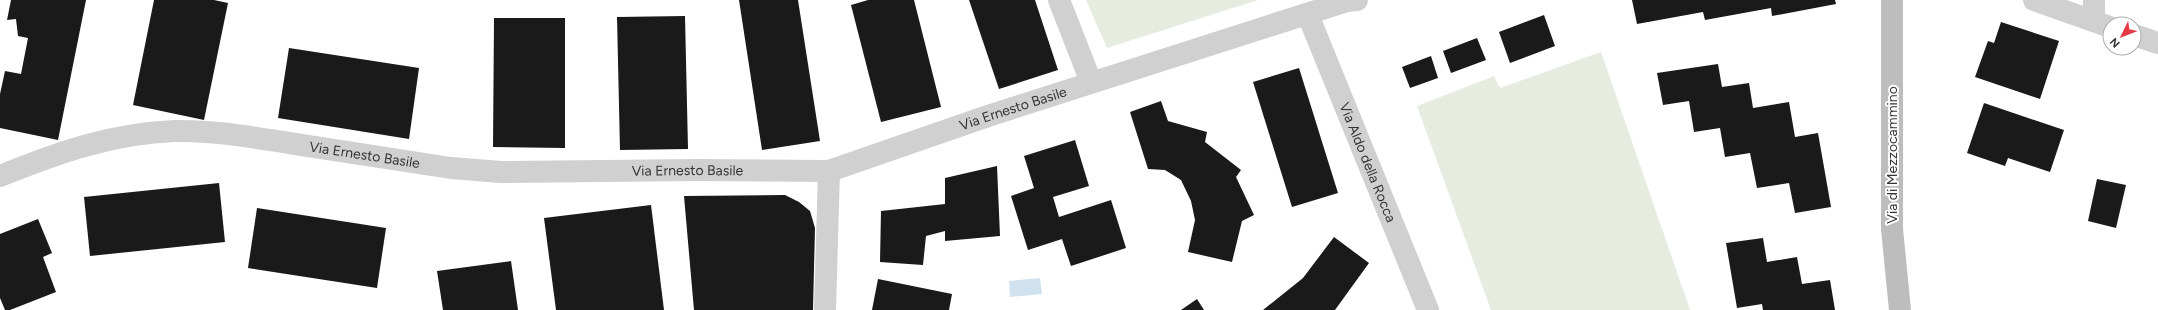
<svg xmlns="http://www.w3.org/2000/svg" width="2158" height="310" viewBox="0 0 2158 310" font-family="Figtree,sans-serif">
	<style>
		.green { fill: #e6ecdf }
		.water { fill: #cfe2ee }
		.building { fill: #1a1a1a }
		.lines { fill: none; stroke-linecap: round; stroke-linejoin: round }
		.street { stroke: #d0d0d0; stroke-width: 22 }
		.secondary { stroke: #bdbdbd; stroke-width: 22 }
		.labels { text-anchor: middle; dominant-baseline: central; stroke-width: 4; stroke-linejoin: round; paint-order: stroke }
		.street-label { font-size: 14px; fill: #333; stroke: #fff }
	</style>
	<rect width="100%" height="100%" fill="#fff"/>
	<g class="green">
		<polygon points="1086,0 1258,0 1107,48"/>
		<polygon points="1601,52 1690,310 1491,310 1417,106 1494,76 1500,88"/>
	</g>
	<polygon class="water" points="1040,278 1042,294 1010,297 1009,281"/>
	<g class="building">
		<polygon points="11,0 86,0 58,140 0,128 0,94 5,71 21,74 28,38 18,36 16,19 7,20"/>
		<polygon points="154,0 214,0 228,3 204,120 133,105"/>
		<polygon points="739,0 798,0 820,141 762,150"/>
		<polygon points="868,0 914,0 941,107 881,122 851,5"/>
		<polygon points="969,0 1035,0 1058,70 999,89"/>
		<polygon points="1632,0 1835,0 1836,4 1772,16 1771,8 1705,20 1703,12 1637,24"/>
		<polygon points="1544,15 1555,46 1510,63 1499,32"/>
		<polygon points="685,16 688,149 620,150 617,17"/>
		<polygon points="494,18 565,18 565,148 493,147"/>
		<polygon points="2001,22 2059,41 2040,99 1975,77 1988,41 1994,43"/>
		<polygon points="1477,38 1486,60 1451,73 1443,51"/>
		<polygon points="289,48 419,68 409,139 278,118"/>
		<polygon points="1431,56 1438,78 1410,88 1402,67"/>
		<polygon points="1718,64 1722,87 1749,83 1753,108 1789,102 1795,137 1818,133 1831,207 1795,213 1789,183 1757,188 1750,153 1725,157 1720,128 1694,132 1689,101 1663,105 1657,73"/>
		<polygon points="1299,68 1338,193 1292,207 1253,82"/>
		<polygon points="1161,101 1168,121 1207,132 1205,142 1241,170 1236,177 1254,215 1242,221 1232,262 1188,252 1195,220 1191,201 1181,180 1165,170 1148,169 1130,112"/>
		<polygon points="1984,103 2064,130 2050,172 2008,158 2005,166 1967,153"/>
		<polygon points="1075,140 1089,186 1053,197 1059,217 1111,200 1126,248 1071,266 1062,239 1028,250 1011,196 1034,188 1024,156"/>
		<polygon points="997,166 1000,236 945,241 945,231 926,236 923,265 880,262 881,211 945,204 945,178"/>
		<polygon points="2097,179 2126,185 2116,228 2088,221"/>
		<polygon points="219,183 225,242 90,256 84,197"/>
		<polygon points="785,195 799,202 810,211 815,228 813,310 694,310 684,196"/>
		<polygon points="651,205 664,310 556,310 544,218"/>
		<polygon points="257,208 386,228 377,288 248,268"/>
		<polygon points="38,219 52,253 43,257 56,292 10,310 5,310 0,298 0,234"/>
		<polygon points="1334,237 1369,263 1335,310 1263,310 1303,278"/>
		<polygon points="1763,238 1767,262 1797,257 1802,284 1830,280 1835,310 1763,310 1762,304 1737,308 1726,243"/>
		<polygon points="511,261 518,310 443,310 437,271"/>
		<polygon points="878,279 952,294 949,310 872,310"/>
		<polygon points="1197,299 1204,310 1181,310"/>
	</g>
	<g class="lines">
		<g class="street">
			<polyline points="1059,0 1091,82"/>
			<polyline points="2034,0 2110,27"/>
			<path id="s1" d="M1308 15 1428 310"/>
			<polyline points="2094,21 2094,0"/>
			<polyline points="2134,35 2158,43"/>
			<path id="s2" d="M0 176C57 153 113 133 175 131 216 130 255 138 295 144 347 152 399 160 451 168L501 172 696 170 829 171 988 116 1347 1 1357 0"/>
			<polyline points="825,310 829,171"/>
		</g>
		<polyline class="secondary" points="1892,0 1892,229 1900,310"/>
	</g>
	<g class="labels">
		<g class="street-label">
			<text stroke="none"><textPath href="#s2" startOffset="1033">Via Ernesto Basile</textPath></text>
			<text stroke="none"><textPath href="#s2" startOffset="373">Via Ernesto Basile</textPath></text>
			<text transform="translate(1892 155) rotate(-90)">Via di Mezzocammino</text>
			<text stroke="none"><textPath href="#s1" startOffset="159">Via Aldo della Rocca</textPath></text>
			<text stroke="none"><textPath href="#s2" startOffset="697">Via Ernesto Basile</textPath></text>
		</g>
	</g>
	<g transform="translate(2122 36) rotate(227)"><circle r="19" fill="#ffffff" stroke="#adadad"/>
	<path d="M0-3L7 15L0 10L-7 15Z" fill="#e63946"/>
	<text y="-6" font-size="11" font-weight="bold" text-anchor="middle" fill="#333333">N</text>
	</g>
</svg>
